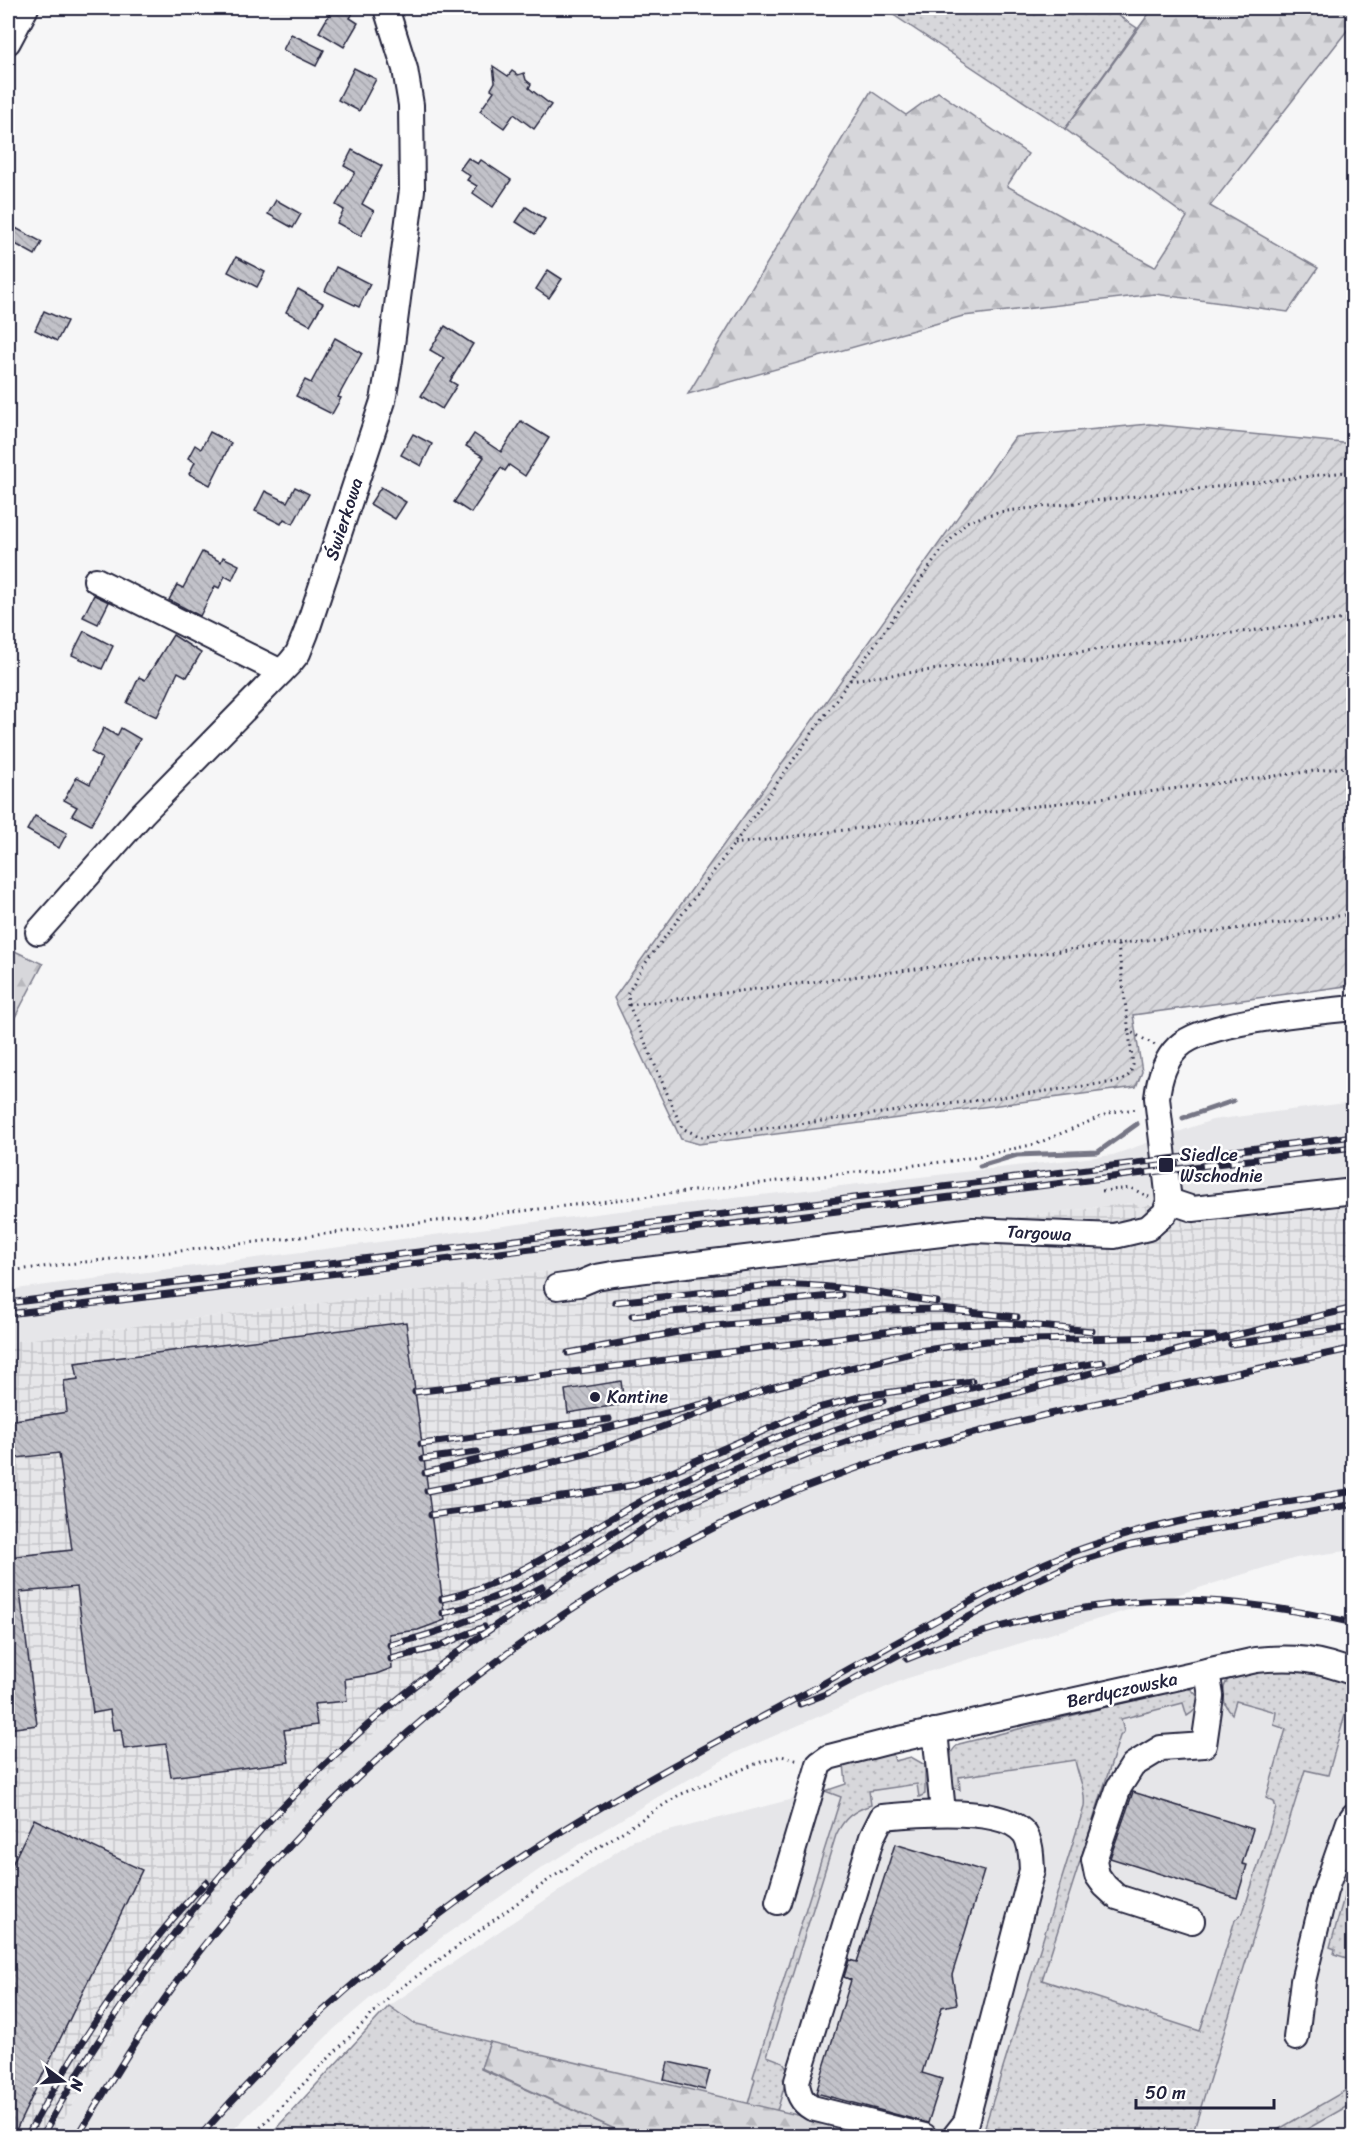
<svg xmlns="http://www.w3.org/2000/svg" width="1361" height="2144" viewBox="0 0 1361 2144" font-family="Sriracha,sans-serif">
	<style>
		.built { fill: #e6e6e9 }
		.industrial { fill: url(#industrial-grid) }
		.grass { fill: url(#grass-dots); stroke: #7c7c8b; stroke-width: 1.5 }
		.forest { fill: url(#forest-firs); stroke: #7c7c8b; stroke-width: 1.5 }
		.garden { fill: url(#garden-furrows); stroke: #7c7c8b; stroke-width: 1.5 }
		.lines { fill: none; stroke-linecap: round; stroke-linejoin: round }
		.stream { stroke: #767685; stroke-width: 5 }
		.building { fill: url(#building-back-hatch); stroke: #22223b; stroke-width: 1.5 }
		.minor-casing { stroke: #22223b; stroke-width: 28 }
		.path { stroke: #22223b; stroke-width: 3; stroke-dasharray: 1.5 4.5; stroke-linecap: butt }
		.minor { stroke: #fff; stroke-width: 24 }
		.rail-casing { stroke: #22223b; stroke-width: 7 }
		.rail { stroke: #fff; stroke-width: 4.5; stroke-dasharray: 14; stroke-linecap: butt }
		.poi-dot { fill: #22223b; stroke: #fff; stroke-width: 2 }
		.labels { text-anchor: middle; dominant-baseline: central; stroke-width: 5; stroke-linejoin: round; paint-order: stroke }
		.street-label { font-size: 18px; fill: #22223b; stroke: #fff }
		.poi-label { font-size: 18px; fill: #22223b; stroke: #fff; text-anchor: start }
	</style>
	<defs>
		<pattern id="industrial-grid" width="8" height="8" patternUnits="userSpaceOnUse" patternTransform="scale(1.5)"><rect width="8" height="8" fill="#e6e6e9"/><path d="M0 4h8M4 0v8" fill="none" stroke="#c5c5c9"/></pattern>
		<pattern id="grass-dots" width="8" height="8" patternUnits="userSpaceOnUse" patternTransform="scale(1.5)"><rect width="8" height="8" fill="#d7d7db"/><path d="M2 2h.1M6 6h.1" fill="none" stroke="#b8b8bd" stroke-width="1.8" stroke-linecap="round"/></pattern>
		<pattern id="forest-firs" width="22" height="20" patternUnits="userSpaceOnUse" patternTransform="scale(1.5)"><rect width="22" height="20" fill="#d7d7db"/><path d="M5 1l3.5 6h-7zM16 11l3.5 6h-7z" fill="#b8b8bd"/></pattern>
		<pattern id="garden-furrows" width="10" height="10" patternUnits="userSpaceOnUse" patternTransform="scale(1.5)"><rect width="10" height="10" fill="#d7d7db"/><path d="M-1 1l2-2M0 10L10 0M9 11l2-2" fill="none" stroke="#b8b8bd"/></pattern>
		<pattern id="building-back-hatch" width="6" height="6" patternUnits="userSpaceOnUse" patternTransform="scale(1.5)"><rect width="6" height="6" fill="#c2c2c9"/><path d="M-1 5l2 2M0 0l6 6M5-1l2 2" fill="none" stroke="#a6a6ae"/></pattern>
	</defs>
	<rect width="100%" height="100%" fill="#f6f6f7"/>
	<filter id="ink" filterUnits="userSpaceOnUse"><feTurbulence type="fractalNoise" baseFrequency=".0167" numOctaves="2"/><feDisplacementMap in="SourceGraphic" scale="12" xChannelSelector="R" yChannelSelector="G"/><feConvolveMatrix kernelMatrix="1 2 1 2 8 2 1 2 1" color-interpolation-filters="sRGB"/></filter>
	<g filter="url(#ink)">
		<g class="built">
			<polygon points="1353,1102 1353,1179 1218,1196 1196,1194 1140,1207 1133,1203 551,1275 551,1271 481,1280 481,1283 8,1342 8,1290 611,1212 1113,1155 1212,1120"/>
			<polygon points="1353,1339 1353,1550 1296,1558 905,1679 737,1752 656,1798 543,1867 438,1940 334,2029 227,2136 54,2136 114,2035 172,1952 224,1886 299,1805 371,1736 444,1673 527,1614 609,1564 699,1517 786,1476 879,1442 1124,1386 1147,1384 1165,1376 1258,1360 1269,1355"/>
			<polygon points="1211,1696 1353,1698 1353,2136 886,2136 413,2023 389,2006 634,1840 925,1765 927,1768 1117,1714"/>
		</g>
		<polygon class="industrial" points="1353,1179 1353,1339 1269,1355 1258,1360 1165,1376 1147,1384 1124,1386 879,1442 786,1476 699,1517 609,1564 527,1614 444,1673 371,1736 299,1805 224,1886 172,1952 114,2035 54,2136 8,2136 8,1342 480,1283 481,1280 551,1271 552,1275 1133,1203 1140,1207 1196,1194 1218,1196"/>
		<g class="grass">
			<polygon points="883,8 1107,8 1137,28 1065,129"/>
			<path d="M1269 1666 1301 1668 1353 1683V1711L1347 1708 1328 1775 1305 1770 1192 2136H982L1084 1807C1086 1789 1078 1777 1075 1760L959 1777 960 1790 951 1787C950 1769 943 1756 959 1744L1185 1687 1192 1690 1199 1698C1199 1707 1194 1712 1187 1716L1183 1703 1121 1719 1124 1732 1120 1736 1042 1980 1200 2031 1235 1920 1243 1913 1276 1808 1274 1802 1266 1798 1286 1729 1274 1725 1276 1712 1236 1701 1232 1714C1221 1703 1219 1681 1236 1674 1247 1670 1259 1669 1269 1666Z"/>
			<path d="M892 1751 895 1761 911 1757 925 1765V1794L919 1797 917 1784 869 1791 871 1805C853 1811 844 1818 836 1835L767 2056 783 2062 789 2071 777 2111 748 2104 755 2079 753 2077 841 1797 825 1791 846 1784 844 1764Z"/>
			<polygon points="1353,1865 1354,1865 1353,1960 1334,1954 1335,1949 1330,1947"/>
			<polygon points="389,2006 413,2023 490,2042 481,2069 630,2136 269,2136"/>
			<polygon points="1353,2086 1353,2103 1295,2136 1267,2136"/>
		</g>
		<g class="forest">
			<polygon points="1153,8 1353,8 1353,23 1210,206 1318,268 1288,312 1155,294 963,316 688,394 871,91 906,115 938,92 1028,154 1007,186 1155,267 1187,217 1065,129"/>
			<polygon points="8,948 43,964 15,1017 8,1024"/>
			<polygon points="490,2042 886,2136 630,2136 481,2068"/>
		</g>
		<polygon class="garden" points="1149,424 1353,444 1353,985 1133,1015 1142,1072 1136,1087 699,1144 681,1139 614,998 1015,437"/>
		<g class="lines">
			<g class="stream">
				<polyline points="1183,1118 1233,1101"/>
				<polyline points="980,1166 1017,1155 1098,1152 1137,1124"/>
			</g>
		</g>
		<g class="building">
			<polygon points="333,8 356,8 350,18 358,23 344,47 319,32"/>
			<polygon points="291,34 324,50 316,66 283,50"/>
			<polygon points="493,66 508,76 512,71 518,75 524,73 526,80 531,84 529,88 551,105 534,129 514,114 504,128 480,111 494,91 491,89 495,82"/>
			<polygon points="354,68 376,79 359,111 338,100"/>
			<polygon points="352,150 382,166 362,204 374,211 361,236 337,223 344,210 336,205 355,172 344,166"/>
			<polygon points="468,158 478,164 481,160 511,180 493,207 473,193 477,186 467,180 470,176 460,169"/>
			<polygon points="276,200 301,214 293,228 268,214"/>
			<polygon points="526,207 545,219 535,234 516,222"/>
			<polygon points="8,224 42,242 35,255 8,240"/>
			<polygon points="236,257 265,272 257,287 228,272"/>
			<polygon points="336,267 370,284 359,307 325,291"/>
			<polygon points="548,270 562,279 549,298 536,289"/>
			<polygon points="298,289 323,303 310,325 286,312"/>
			<polygon points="44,311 67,321 57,341 35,330"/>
			<polygon points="445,326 473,344 450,381 457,385 442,409 421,396 444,358 430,350"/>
			<polygon points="335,338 362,353 338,397 341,398 332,414 296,396 305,380 311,383"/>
			<polygon points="521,421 549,438 525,476 509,465 505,471 501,468 471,513 454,502 484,457 466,446 474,434 501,452"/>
			<polygon points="210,432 231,443 210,485 189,474 195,462 188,458 195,445 201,449"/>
			<polygon points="413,434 432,444 421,466 401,455"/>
			<polygon points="295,487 309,494 293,524 284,519 281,524 255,511 265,491 287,502"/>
			<polygon points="381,487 406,502 395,519 370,504"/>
			<polygon points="202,552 221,562 223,557 239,565 232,580 225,576 219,588 215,586 200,616 169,600 177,585 183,588"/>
			<polygon points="94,595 109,602 98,624 83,617"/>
			<polygon points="84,631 113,646 102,669 72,655"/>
			<polygon points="173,635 201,653 187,677 178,672 157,717 127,703 139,677 145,680"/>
			<polygon points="104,728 117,736 121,728 140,739 91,825 72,815 77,807 64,800 77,777 90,784 102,758 91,752"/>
			<polygon points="35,816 67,833 59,848 27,830"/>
			<polygon points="406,1322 445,1620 418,1630 389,1634 392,1668 376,1674 345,1679 347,1701 314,1704 317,1725 284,1730 289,1762 171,1777 166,1744 124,1749 121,1729 113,1730 110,1710 93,1713 77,1587 20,1592 37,1725 8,1729 8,1557 72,1550 59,1453 8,1459 8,1421 67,1412 64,1381 78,1379 75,1363"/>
			<polygon points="621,1381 624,1404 568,1413 565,1390"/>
			<polygon points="1133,1792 1253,1829 1242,1864 1247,1865 1237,1898 1110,1858"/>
			<polygon points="34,1819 142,1870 13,2136 8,2136 8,1873"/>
			<polygon points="895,1844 984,1871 952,1975 957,2004 942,2007 922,2073 942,2079 928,2123 816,2093 851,1980 844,1977 849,1960 857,1962"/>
			<polygon points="668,2062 710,2071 705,2090 664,2080"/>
		</g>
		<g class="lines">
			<defs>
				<g id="minor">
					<polyline points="8,42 26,8"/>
					<polyline points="96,580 281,672"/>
					<polyline points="38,932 143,813 290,663 298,653 306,633 383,401 390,360 412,190 411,105 405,69 386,8"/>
					<polyline points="1169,1201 1193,1209 1354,1191"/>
					<path d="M557 1287 579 1284 596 1277 613 1274 974 1230 1114 1236 1148 1228 1165 1213 1169 1201 1157 1098C1159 1079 1164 1061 1178 1047 1204 1021 1315 1012 1354 1008"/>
					<polyline points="935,1731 943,1812"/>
					<path d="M778 1902 819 1764 829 1757 891 1741 1256 1660C1294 1656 1318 1659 1354 1673"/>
					<polyline points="1192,1921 1117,1897 1105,1886 1097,1875 1094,1860 1119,1787 1133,1765 1161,1748 1204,1745 1211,1696 1207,1671"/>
					<polyline points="1296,2038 1303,1981 1325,1891 1349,1822 1354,1815"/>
					<path d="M924 2136 812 2108C801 2102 798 2093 797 2081L872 1837 882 1817C915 1814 1004 1805 1025 1834 1032 1845 1031 1858 1032 1870L966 2122 955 2136"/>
				</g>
			</defs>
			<use href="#minor" class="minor-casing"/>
			<g class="path">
				<polyline points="850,680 1354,618"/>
				<polyline points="734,844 1354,766"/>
				<polyline points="1118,945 1133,1065 1130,1074 1122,1081 701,1137 682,1128 629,1005 628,993 642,968 734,844 941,551 966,522 998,512 1354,471"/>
				<polyline points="629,1005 1354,914"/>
				<polyline points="1127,1030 1155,1045"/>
				<polyline points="1102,1191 1131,1188 1149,1197"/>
				<polyline points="8,1271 959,1160 1036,1144 1112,1112 1138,1109"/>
				<polyline points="252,2136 391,1995 550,1879 679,1795 758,1763 781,1756 800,1760"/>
			</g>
			<use href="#minor" class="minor"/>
			<defs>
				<g id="rail">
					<path d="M615 1302 771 1285C827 1283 882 1294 937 1302"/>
					<polyline points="8,1303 1354,1136"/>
					<polyline points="8,1314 1354,1147"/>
					<polyline points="632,1316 841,1295"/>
					<polyline points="1231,1344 1354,1327"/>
					<polyline points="568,1353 704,1327 884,1310 940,1309 1017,1317"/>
					<polyline points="415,1392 931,1326 1005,1323 1092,1331"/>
					<polyline points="421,1444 609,1419"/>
					<polyline points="423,1459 477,1452"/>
					<polyline points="425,1473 711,1402"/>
					<polyline points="427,1491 493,1478 592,1452 770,1388 919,1351 987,1341 1214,1336"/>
					<polyline points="431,1515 577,1495 634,1485 668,1473 811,1410 863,1396 972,1381"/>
					<path d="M442 1599C514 1584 572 1539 636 1504 658 1491 682 1481 705 1470 763 1442 821 1417 883 1401"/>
					<path d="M443 1613C532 1595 602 1532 681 1494 815 1430 957 1383 1103 1362"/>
					<path d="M390 1645C444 1632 493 1613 542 1587"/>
					<polyline points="391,1659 437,1647 484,1627"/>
					<path d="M907 1659C989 1625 1089 1600 1178 1600 1237 1600 1295 1610 1354 1623"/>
					<polyline points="800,1704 828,1693 1035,1581 1077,1562 1131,1545 1354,1504"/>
					<path d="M27 2136C77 2045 134 1957 206 1882"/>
					<path d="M42 2136C140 1958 272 1796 433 1671 499 1619 573 1577 643 1529L676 1509 713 1493 808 1455 894 1425 1236 1335 1354 1308"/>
					<path d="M78 2136C119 2067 162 1997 213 1934 380 1727 612 1550 866 1465 1023 1413 1192 1384 1354 1348"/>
					<path d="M200 2136C299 2023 416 1924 543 1843 632 1786 726 1737 819 1686 864 1660 910 1635 955 1610 992 1590 1030 1568 1070 1553 1160 1519 1259 1507 1354 1491"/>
				</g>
			</defs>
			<use href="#rail" class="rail-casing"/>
			<use href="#rail" class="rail"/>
		</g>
	</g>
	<g class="poi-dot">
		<rect x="1158" y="1157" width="16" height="16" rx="3"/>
		<circle cx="595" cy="1397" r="6"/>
	</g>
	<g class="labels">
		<g class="street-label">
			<text transform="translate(344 519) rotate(-72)">Świerkowa</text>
			<text transform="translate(1039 1233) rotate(3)">Targowa</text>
			<text transform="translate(1122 1690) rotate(-12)">Berdyczowska</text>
		</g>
		<g class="poi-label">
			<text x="1180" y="1155">Siedlce<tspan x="1180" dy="21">Wschodnie</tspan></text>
			<text x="607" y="1397">Kantine</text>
		</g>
	</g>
	<rect width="1361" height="2144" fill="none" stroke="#fff" stroke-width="30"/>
	<rect x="15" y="15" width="1331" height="2114" fill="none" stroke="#22223b" stroke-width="2" filter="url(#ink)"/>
	<g transform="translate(63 2081) rotate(106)" stroke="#ffffff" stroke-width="4.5" paint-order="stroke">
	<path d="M0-4.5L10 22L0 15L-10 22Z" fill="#22223b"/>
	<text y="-9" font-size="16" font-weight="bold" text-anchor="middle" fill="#22223b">N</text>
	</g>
	<path d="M1136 2099v9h138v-9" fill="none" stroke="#22223b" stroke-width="3"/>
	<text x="1145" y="2099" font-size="18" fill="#22223b" stroke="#ffffff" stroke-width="4.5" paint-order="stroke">50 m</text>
</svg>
